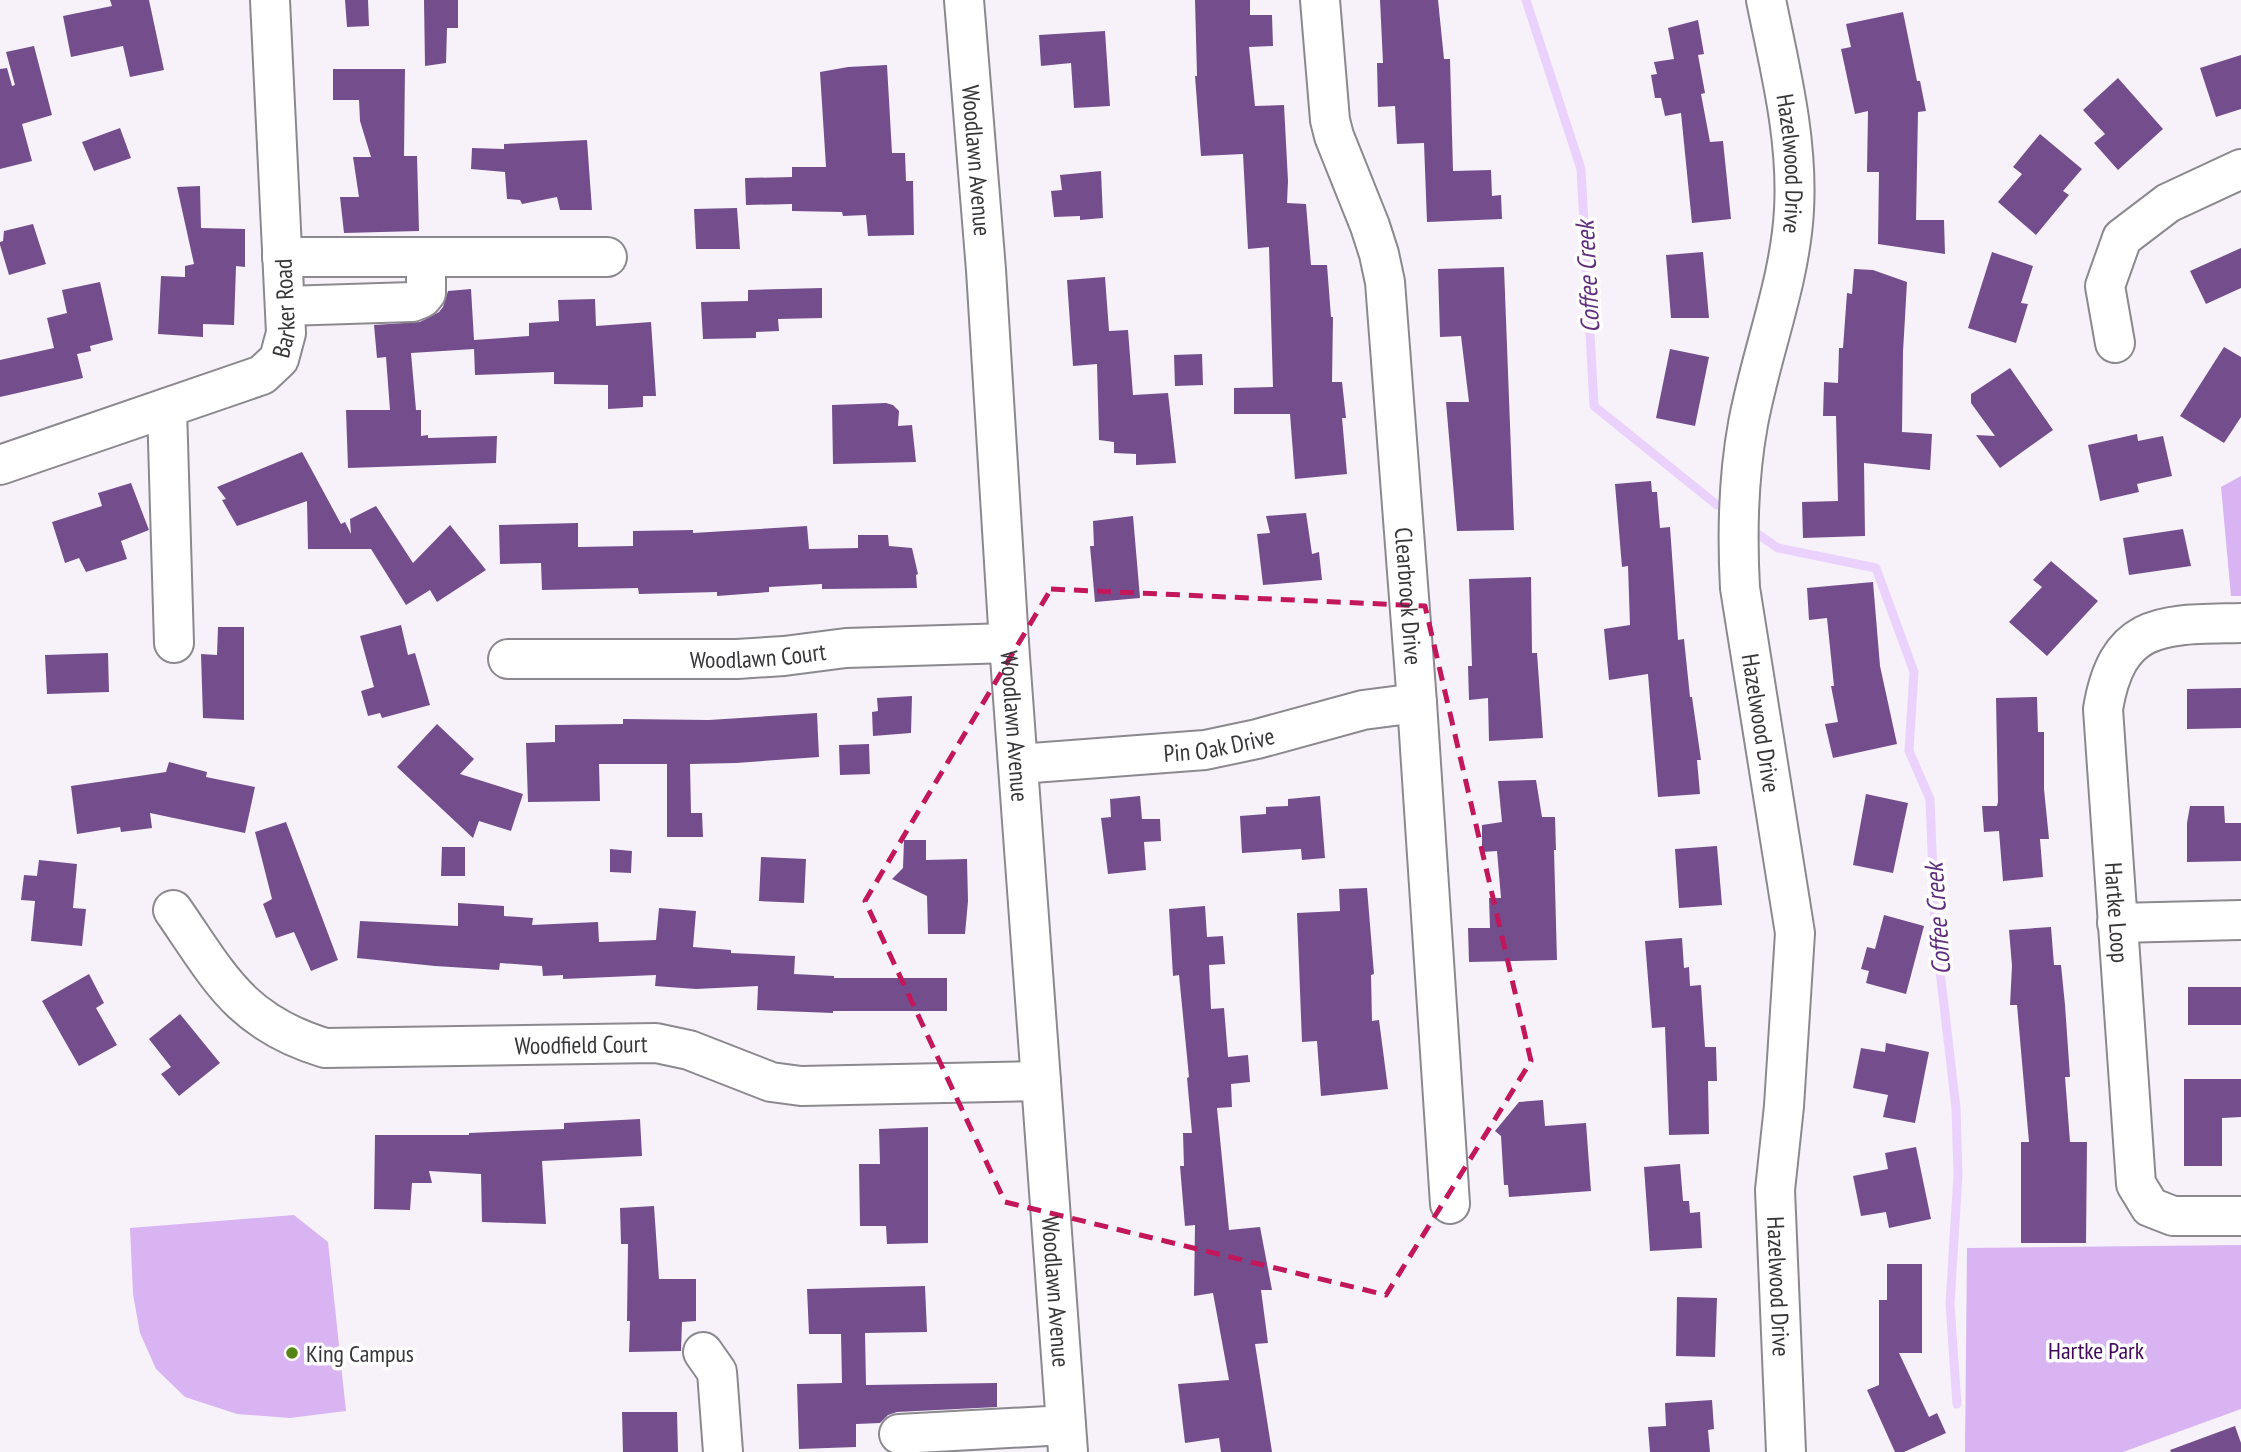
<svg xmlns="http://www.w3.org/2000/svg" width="2241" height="1452" viewBox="0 0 2241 1452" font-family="'PT Sans Narrow',sans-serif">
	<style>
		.green { fill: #d9b4f2 }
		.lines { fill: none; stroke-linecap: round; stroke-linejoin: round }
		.stream { stroke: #ead2fc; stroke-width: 9 }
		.building { fill: #744e8c }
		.minor-casing { stroke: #8b888e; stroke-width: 42 }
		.minor { stroke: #fff; stroke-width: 38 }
		.marked { fill: none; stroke: #c2185b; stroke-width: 5; stroke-dasharray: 14 9; stroke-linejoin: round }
		.poi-dot { fill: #548415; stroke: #fff; stroke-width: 2.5 }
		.labels { text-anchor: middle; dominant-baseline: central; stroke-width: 7; stroke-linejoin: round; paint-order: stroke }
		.street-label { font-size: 24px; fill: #373538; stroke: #fff }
		.park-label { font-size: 24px; fill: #40085a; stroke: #fff }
		.poi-label { font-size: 24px; fill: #373538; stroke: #fff; text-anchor: start }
		.water-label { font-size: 26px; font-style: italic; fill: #612e7d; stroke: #fff }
	</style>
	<rect width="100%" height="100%" fill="#f7f2fa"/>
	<g class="green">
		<polygon points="2241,476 2241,596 2231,596 2221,487"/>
		<polygon points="294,1215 328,1242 346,1411 290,1418 237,1414 185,1397 156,1369 140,1333 133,1294 130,1228"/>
		<polygon points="2241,1245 2241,1409 2123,1452 1965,1452 1967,1248"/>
	</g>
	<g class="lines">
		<g class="stream">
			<polyline points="1526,0 1581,169 1594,406 1717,505"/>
			<polyline points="1759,535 1778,548 1876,568 1914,672 1909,751 1930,799 1935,928 1956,1108 1958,1175 1950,1304 1957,1404"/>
		</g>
	</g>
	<g class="building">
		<polygon points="110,0 149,0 164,70 130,77 123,46 71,57 63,16 112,6"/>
		<polygon points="345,0 368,0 369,26 347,27"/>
		<polygon points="424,0 458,0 458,28 447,28 446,63 425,66"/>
		<polygon points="1195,0 1250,0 1250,15 1272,15 1273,46 1249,47 1255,106 1284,105 1288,181 1287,203 1306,204 1311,265 1327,265 1331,317 1333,317 1332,382 1342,382 1346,418 1342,418 1347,474 1295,479 1290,414 1234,414 1234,388 1273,387 1269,247 1248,249 1243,154 1201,156 1195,76 1197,76"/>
		<polygon points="1380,0 1438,0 1444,59 1450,59 1453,171 1491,170 1492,196 1501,195 1502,219 1427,222 1424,143 1397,144 1395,106 1378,107 1377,63 1383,63"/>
		<polygon points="1903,12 1917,81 1920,81 1926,111 1918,112 1916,220 1944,220 1945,254 1878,244 1879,172 1867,172 1868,111 1855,114 1841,49 1851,47 1846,24"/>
		<polygon points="1698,20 1704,54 1698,55 1705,93 1701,94 1710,142 1723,141 1731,219 1692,223 1681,113 1665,116 1661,98 1655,98 1651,75 1657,74 1654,62 1674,59 1668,28"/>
		<polygon points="1105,31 1110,106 1074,108 1071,63 1041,66 1039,35"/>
		<polygon points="34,46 52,115 22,124 32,161 0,169 0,69 7,68 12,86 15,85 6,52"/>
		<polygon points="2241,55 2241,109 2216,117 2200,68"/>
		<polygon points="887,65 892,153 905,153 906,181 913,181 914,235 868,236 866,215 843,216 842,212 792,211 792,204 746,205 745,178 792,177 792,167 826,167 820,72 848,67"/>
		<polygon points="333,69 405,69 404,156 417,156 419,231 344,233 340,197 359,197 353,157 371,157 360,121 359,100 333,100"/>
		<polygon points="2118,78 2163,129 2118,170 2094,143 2105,134 2083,110"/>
		<polygon points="120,128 131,158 94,171 82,142"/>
		<polygon points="2040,134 2082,169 2063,191 2069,195 2036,235 1998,202 2022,174 2013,167"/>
		<polygon points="587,140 592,210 560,210 557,197 522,204 520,200 507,199 505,172 471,169 472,148 504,149 504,144"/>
		<polygon points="1101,171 1103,218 1080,220 1080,216 1054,217 1051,191 1062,190 1060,175"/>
		<polygon points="200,186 201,228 245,229 245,267 236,266 234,325 203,324 203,337 158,334 161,276 185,277 185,266 194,264 177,187"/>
		<polygon points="737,208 740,249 696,249 694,209"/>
		<polygon points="33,224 46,264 9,275 0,245 0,242 3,241 4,231"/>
		<polygon points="2241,248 2241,288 2206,304 2190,271"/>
		<polygon points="1703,252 1709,318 1671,318 1666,255"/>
		<polygon points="1992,252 2033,266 2021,303 2028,304 2016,343 1968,328"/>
		<polygon points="1504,267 1514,530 1457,531 1446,402 1469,402 1461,336 1440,337 1438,269"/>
		<polygon points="1854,269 1873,270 1907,282 1903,352 1902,432 1932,434 1930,470 1864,463 1865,536 1803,538 1802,502 1838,501 1836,416 1823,416 1824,382 1838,383 1839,348 1843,348 1847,293 1852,294"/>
		<polygon points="1105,277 1109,331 1128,330 1133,395 1168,393 1176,463 1136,465 1136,454 1114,453 1114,442 1099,440 1097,364 1073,366 1067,280"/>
		<polygon points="100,282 113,340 90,346 91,351 77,354 83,378 0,397 0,360 54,348 47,318 67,313 62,290"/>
		<polygon points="822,288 822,318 778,319 779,331 756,332 756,338 703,339 701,302 748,301 748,290"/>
		<polygon points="471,289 474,340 529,336 529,323 559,321 558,300 595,299 596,326 651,322 656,396 643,396 643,407 608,409 608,385 554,384 554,372 475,375 474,349 411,353 416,410 421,410 421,436 428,435 428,438 497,436 496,463 348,468 346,410 390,410 386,357 377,358 374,325 420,322 439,312 443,307 448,291"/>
		<polygon points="2224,347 2241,357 2241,417 2224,443 2180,416"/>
		<polygon points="1670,349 1709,357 1695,426 1656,418"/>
		<polygon points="1202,354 1203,385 1175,386 1174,355"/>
		<polygon points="2010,368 2053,430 2000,468 1976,435 1995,436 1971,403 1971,394"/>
		<polygon points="886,403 893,405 899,411 898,426 912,425 916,462 833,464 832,405"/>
		<polygon points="2137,434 2138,441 2163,436 2172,476 2137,484 2139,492 2100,501 2088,445"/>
		<polygon points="302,452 341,524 345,522 351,534 350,519 376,506 413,563 450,525 486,570 437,602 430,590 406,605 371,549 308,549 307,501 237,526 222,500 226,499 217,487"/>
		<polygon points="1651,481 1652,492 1657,492 1660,528 1670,527 1678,640 1684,639 1690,697 1692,697 1701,760 1697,760 1700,794 1658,797 1648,674 1609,680 1604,629 1630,625 1628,566 1622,567 1615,484"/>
		<polygon points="131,483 149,530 121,541 127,559 86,572 79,558 65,563 52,522 102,506 98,493"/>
		<polygon points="1306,513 1312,554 1319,552 1322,580 1263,585 1257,534 1270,533 1266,516"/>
		<polygon points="1133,516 1140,598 1095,602 1090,546 1094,546 1093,521"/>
		<polygon points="578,523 578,547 633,546 633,531 693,530 693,533 807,526 809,549 858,548 858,535 888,535 889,546 912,548 918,574 916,575 917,588 822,589 822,584 769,587 769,592 717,596 717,592 639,594 638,588 542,590 541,563 500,564 499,525"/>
		<polygon points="2183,529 2191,566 2129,575 2123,538"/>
		<polygon points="2051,561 2098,601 2047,656 2009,622 2042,587 2033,580"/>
		<polygon points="1531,577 1532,653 1537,653 1543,738 1489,741 1488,698 1469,700 1468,666 1472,666 1469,579"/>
		<polygon points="1873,582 1880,666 1897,744 1833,758 1825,724 1838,722 1831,686 1834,686 1827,618 1809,620 1807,588"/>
		<polygon points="401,625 408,655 415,653 430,705 382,718 380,713 368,716 361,691 374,687 360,636"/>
		<polygon points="218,627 244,627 244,720 203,718 201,654 217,655"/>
		<polygon points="108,653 109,692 47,694 45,655"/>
		<polygon points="2241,688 2241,728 2187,729 2187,689"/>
		<polygon points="912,696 911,733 873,736 872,712 878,711 877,698"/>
		<polygon points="2037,697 2038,732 2044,732 2044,789 2049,839 2040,839 2043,877 2003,881 1999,831 1984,832 1982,806 1997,806 1998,802 1996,698"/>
		<polygon points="817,713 819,757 736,763 690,764 691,813 702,813 703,837 667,837 667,764 599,764 600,801 528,802 526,743 555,742 555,725 623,724 623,719 709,720"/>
		<polygon points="437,724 474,759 460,774 523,794 511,831 479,821 473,838 397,767"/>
		<polygon points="869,744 870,774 840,775 839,745"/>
		<polygon points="169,762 207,772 206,777 255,787 245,833 150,813 152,828 121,832 120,827 77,834 71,786 166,772"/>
		<polygon points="1536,780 1542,817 1555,817 1556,850 1554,850 1557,960 1469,962 1468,928 1490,928 1489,898 1501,898 1497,851 1482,852 1482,825 1502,822 1498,781"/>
		<polygon points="1866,794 1908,803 1893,873 1853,865"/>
		<polygon points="1140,796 1142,819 1160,819 1161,841 1144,842 1146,870 1108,874 1101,818 1111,817 1110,799"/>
		<polygon points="1320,796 1325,858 1302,860 1301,849 1242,853 1240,816 1266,814 1266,807 1288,806 1288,799"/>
		<polygon points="2190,806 2224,806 2225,823 2241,823 2241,861 2187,862 2187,823"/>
		<polygon points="286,822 338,960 311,971 294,932 276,938 263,904 272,899 255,832"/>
		<polygon points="904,840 926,840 926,860 967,859 968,901 965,934 928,934 927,896 892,879 903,868"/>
		<polygon points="1717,846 1722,905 1679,908 1675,849"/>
		<polygon points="442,847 465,847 465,876 441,876"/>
		<polygon points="610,849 632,851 631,873 610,872"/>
		<polygon points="761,857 806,859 804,903 759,901"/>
		<polygon points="39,860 77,864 73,908 86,909 82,946 31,941 35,901 21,900 24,875 37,876"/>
		<polygon points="1367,888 1374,974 1371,975 1372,1021 1379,1020 1388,1089 1321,1096 1317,1041 1302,1042 1297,913 1340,911 1339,889"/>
		<polygon points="458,903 504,906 504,916 533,918 532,925 598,922 599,942 656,940 659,908 696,911 693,947 731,950 731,953 795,956 794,974 834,976 834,978 947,978 947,1011 833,1011 833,1013 757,1010 758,986 696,989 655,986 656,975 563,979 563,975 543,976 542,966 500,963 499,970 435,966 357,958 360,921 458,926"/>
		<polygon points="1205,906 1207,937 1223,936 1225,964 1209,965 1211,1009 1224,1008 1228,1057 1248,1055 1250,1082 1231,1084 1232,1107 1217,1108 1229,1230 1260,1227 1272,1290 1261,1290 1268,1343 1255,1344 1272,1452 1221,1452 1219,1438 1185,1443 1178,1384 1229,1380 1213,1293 1194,1296 1195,1225 1185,1226 1180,1166 1184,1166 1183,1133 1192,1133 1187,1078 1189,1077 1179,975 1173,976 1169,909"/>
		<polygon points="1884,915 1924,926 1906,994 1866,983 1869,971 1861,969 1867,947 1875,949"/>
		<polygon points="2051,927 2054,965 2061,965 2065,1005 2070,1077 2065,1077 2070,1142 2087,1142 2086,1243 2021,1243 2021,1142 2029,1142 2017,1005 2010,1005 2012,966 2009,930"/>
		<polygon points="1682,938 1684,968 1689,967 1690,986 1701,985 1705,1047 1716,1047 1717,1081 1708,1081 1709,1134 1669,1135 1665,1027 1652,1028 1645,941"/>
		<polygon points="89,974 104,1003 96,1008 117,1045 79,1066 42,1001"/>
		<rect x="2188" y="987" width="53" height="38"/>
		<polygon points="180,1014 220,1063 179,1096 161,1074 171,1067 149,1039"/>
		<polygon points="1886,1043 1929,1052 1915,1123 1883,1117 1888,1095 1853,1088 1861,1048 1885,1052"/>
		<polygon points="2184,1079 2241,1079 2241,1117 2222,1118 2222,1166 2184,1166"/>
		<polygon points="1543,1100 1545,1126 1586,1123 1591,1191 1509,1197 1508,1185 1504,1185 1501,1136 1495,1131 1519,1102"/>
		<polygon points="640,1119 642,1156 542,1161 546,1224 482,1222 481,1174 429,1171 432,1183 412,1183 410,1210 374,1209 375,1135 469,1135 469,1133 564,1129 564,1123"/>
		<polygon points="928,1127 928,1243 887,1244 886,1226 860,1226 859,1164 880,1164 879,1129"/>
		<polygon points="1916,1147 1931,1219 1889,1228 1886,1212 1861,1216 1853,1176 1888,1169 1885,1153"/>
		<polygon points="1680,1164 1683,1201 1689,1201 1690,1213 1700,1212 1702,1248 1650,1251 1644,1167"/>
		<polygon points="654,1206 659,1279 696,1279 696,1321 682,1322 681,1351 629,1352 630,1321 627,1321 628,1244 621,1244 620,1208"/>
		<polygon points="1887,1264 1922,1264 1922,1353 1899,1353 1929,1417 1937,1413 1946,1433 1904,1452 1895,1452 1867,1390 1879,1385 1879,1300 1887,1300"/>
		<polygon points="925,1286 927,1332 865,1333 866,1385 997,1383 997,1407 897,1412 888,1415 880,1423 856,1424 856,1447 799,1449 797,1384 842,1383 841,1334 809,1334 807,1289"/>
		<polygon points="1677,1297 1717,1298 1715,1357 1676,1356"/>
		<polygon points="1712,1400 1714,1429 1708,1430 1710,1452 1650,1452 1648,1427 1666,1426 1665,1403"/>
		<polygon points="622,1412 677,1412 678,1452 623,1452"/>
		<polygon points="2235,1426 2241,1443 2241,1452 2171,1452 2170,1450"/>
	</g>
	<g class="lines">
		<defs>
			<g id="minor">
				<path id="s1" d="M964 0 986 270 1009 643 1068 1452"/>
				<path id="s2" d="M1320 0 1330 120 1334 136 1370 226 1379 254 1385 282 1417 703 1450 1204"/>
				<path id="s3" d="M1766 0C1780 69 1798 139 1794 210 1790 283 1761 353 1748 424 1738 479 1737 533 1740 588L1795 933 1784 1106 1775 1190 1786 1452"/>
				<polyline points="282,257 607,257"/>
				<polyline points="285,306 412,302 422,298 426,293 426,257"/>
				<polyline points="2115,343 2105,286 2122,238 2168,203 2241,169"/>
				<polyline points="167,408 174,643"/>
				<path id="s4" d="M0 465 262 375 279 359 286 333 270 0"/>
				<path id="s5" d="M2241 623C2165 625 2118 619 2103 709L2136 1184 2150 1207 2173 1216H2241"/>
				<path id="s6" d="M508 659H737L784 656 846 648 1009 643"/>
				<path id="s7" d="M1019 764 1205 750 1257 739 1363 710 1417 703"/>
				<path id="s8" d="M173 910C220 978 240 1022 325 1048L656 1043 689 1050 771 1082 801 1086 1041 1081"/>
				<polyline points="2117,923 2241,920"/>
				<polyline points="703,1352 717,1372 723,1452"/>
				<polyline points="899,1434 1066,1425"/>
			</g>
		</defs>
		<use href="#minor" class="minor-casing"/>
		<use href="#minor" class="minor"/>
	</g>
	<path class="marked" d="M1051 589 1425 606 1531 1061 1386 1295 1005 1202 865 901Z"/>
	<circle class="poi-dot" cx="292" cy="1353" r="7"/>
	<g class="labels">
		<g class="street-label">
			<text stroke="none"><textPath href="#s1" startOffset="161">Woodlawn Avenue</textPath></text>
			<text stroke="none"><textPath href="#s3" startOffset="166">Hazelwood Drive</textPath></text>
			<text stroke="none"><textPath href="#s4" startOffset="352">Barker Road</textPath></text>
			<text stroke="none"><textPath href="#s2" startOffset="607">Clearbrook Drive</textPath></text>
			<text stroke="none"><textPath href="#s6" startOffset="250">Woodlawn Court</textPath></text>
			<text stroke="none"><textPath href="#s3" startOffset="733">Hazelwood Drive</textPath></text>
			<text stroke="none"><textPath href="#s1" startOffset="728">Woodlawn Avenue</textPath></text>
			<text stroke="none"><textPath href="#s7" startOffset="201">Pin Oak Drive</textPath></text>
			<text stroke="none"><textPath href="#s5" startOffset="390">Hartke Loop</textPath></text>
			<text stroke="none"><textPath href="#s8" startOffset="467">Woodfield Court</textPath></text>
			<text stroke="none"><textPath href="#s3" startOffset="1300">Hazelwood Drive</textPath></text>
			<text stroke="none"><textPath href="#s1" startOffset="1295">Woodlawn Avenue</textPath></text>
		</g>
		<g class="park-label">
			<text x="2096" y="1350">Hartke Park</text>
		</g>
		<g class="poi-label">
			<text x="306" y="1353">King Campus</text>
		</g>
		<g class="water-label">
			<text transform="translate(1587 277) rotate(-93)">Coffee Creek</text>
			<text transform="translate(1937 919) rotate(-94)">Coffee Creek</text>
		</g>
	</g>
</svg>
